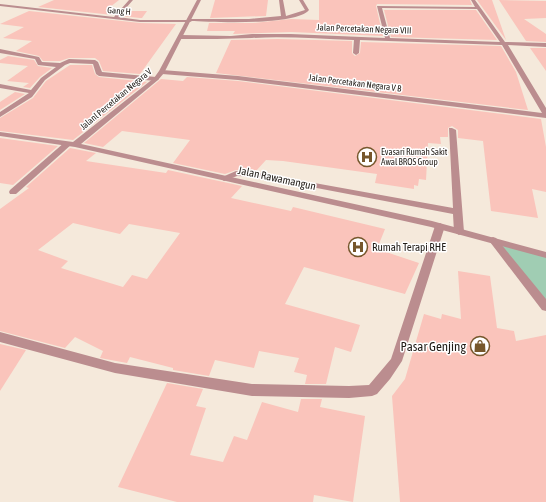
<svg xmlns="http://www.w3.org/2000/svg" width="546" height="502" viewBox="0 0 546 502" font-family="'Asap Condensed',sans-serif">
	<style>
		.green { fill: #a0cdb3 }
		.building { fill: #fac4bb; fill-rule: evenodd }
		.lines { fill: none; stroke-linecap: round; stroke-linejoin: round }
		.service { fill: #bb8d8f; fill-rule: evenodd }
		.minor { fill: #bb8d8f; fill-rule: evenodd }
		.tertiary { fill: #bb8d8f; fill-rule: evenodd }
		.labels { text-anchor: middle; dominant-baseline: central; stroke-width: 3; stroke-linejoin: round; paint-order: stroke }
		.far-street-label { font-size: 9px; fill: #201b16; stroke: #fff }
		.far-poi-label { font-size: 9px; fill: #201b16; stroke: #fff; text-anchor: start }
		.street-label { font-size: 11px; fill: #201b16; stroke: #fff }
		.poi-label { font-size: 11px; fill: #201b16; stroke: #fff; text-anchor: start }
		.near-poi-label { font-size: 13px; fill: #201b16; stroke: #fff; text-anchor: end }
	</style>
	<rect width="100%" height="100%" fill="#f5e9db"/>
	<polygon class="green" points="493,240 546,255 546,308"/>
	<g class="building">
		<polygon points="54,0 119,0 105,11 117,11 113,15 38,7"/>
		<polygon points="215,0 268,0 266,16 210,18"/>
		<polygon points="319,0 470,0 472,5 377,4 376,6 383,36 291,32 233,34 235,31 207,31 209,23 253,23 291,19 319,20"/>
		<polygon points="477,0 492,0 506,40"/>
		<polygon points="499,0 546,1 546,18 524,19 546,34 546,42 526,41"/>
		<polygon points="384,10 476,10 497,40 391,37"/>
		<polygon points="29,11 140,23 176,24 140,74 103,71 99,61 95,58 69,58 60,61 43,61 39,56 16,51 32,41 3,38 24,27 0,24"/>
		<polygon points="125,11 147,11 142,18 140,18 121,16"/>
		<polygon points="278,39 352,41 352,53 355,56 360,53 361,42 501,46 516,72 528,110 216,73 231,40"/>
		<polygon points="530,48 546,48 546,71"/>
		<polygon points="8,56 34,60 38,66 52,68 40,77 30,88 23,87 29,83 7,81 28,66 0,63 0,60"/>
		<polygon points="70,65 92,65 95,74 99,77 147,82 73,140 0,131 0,118 33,98 46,81"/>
		<polygon points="187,77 238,81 541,119 546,147 546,192 532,189 538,218 491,211 483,141 458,138 458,130 452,126 448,128 448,137 440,137 441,144 428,143 426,180 419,179 418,186 414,185 414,189 375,183 377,174 283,161 266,160 256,171 236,170 225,174 173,163 190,140 122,131 103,147 84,143 161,79 183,81"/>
		<polygon points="15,92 25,94 0,110 0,102"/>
		<polygon points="0,138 58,146 13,185 0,183"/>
		<path d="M70 148 96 153 86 161 166 173 168 170 242 186 231 198 291 211 293 207 385 229 377 249 419 263 405 294 304 267 285 304 360 325 351 352 335 347 326 384H305L307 375 294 372 299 358 259 351 254 368 215 360 209 376 173 370V368L130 357 127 363 100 358 103 351 75 337 65 348 0 331V209L29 188 26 187ZM73 223 120 234 129 224 180 233 147 279 132 275 123 287 61 268 68 261 38 250Z"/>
		<polygon points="458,271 490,276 497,328 514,331 516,341 546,335 546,502 400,502 392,396 405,379 424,314 441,319 442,314 461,319"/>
		<polygon points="0,344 26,350 0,391"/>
		<polygon points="167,383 203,389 196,406 206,408 190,455 223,462 234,436 247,440 262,402 298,412 301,399 322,399 320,407 365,416 353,502 314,495 313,502 177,502 118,487"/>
	</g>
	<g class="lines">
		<g class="service">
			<path d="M279 0H283L286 16 305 10 299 0H303L309 10C296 26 213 22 190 21L188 20 190 19H249L281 16Z"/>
			<polygon points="449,128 452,128 456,130 464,232 459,235 454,232 453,214 259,177 237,176 224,181 220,178 236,171 259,173 453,208"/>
		</g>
		<g class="minor">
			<polygon points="129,0 133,0 118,17 140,20 190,20 192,21 190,22 140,22 0,6 0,4 114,17"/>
			<path d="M471 0H475L505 42 546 43V47L508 45 546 108V118L238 80 162 74 159 72 162 70 238 76 542 113 502 45 360 40 359 53 356 55 353 53 354 40C320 39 286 36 252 38 228 39 205 39 181 39L178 37 181 35 231 36 252 34H291L385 38 377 6 475 7ZM382 8 477 9 500 42 390 38Z"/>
			<polygon points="0,49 39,57 42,62 60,63 69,59 95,60 98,62 102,72 156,77 159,79 156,81 99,76 96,74 93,64 70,63 65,65 45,80 32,97 0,117 0,112 29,93 0,88 0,84 31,90 41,78 56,67 38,65 35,59 0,53"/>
			<polygon points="65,142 68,142 72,144 16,194 10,194 9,192 10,190"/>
			<polygon points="440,223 445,226 402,361 390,379 377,394 372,396 349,398 252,396 115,373 0,342 0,332 115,363 252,384 349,386 369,385 391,359 435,226"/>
			<polygon points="493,237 496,238 546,299 546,311 542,310 490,242 488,240 490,238"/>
		</g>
		<polygon class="tertiary" points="197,0 201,0 164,73 158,80 81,144 432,221 546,252 546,258 431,227 75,147 0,136 0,132 73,142 154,78 159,71"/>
	</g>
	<defs>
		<symbol id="hospital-ring" viewBox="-11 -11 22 22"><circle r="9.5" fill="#fff" stroke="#76572c" stroke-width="1.5"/><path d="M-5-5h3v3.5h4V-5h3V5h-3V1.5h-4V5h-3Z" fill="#76572c"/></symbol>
		<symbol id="shop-ring" viewBox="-11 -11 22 22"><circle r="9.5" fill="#fff" stroke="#76572c" stroke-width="1.5"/><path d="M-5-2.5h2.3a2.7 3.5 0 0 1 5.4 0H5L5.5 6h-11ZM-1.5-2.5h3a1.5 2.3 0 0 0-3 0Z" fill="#76572c"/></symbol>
	</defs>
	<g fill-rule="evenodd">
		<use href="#hospital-ring" x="356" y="146" width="22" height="22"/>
		<use href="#hospital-ring" x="347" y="236" width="22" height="22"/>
		<use href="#shop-ring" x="469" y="335" width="22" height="22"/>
	</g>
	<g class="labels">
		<g class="far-street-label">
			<text transform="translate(119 11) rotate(5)">Gang H</text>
			<text transform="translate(364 29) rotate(2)">Jalan Percetakan Negara VIII</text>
			<text transform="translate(355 83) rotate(7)">Jalan Percetakan Negara V B</text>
			<text transform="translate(116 99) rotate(-40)">Jalanl Percetakan Negara V</text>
		</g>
		<g class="far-poi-label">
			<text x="381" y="152">Evasari Rumah Sakit<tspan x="381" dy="10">Awal BROS Group</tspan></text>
		</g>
		<g class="street-label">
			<text transform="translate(277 178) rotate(12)">Jalan Rawamangun</text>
		</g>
		<g class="poi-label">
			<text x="372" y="247">Rumah Terapi RHE</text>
		</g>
		<g class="near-poi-label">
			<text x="466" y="346">Pasar Genjing</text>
		</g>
	</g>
</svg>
